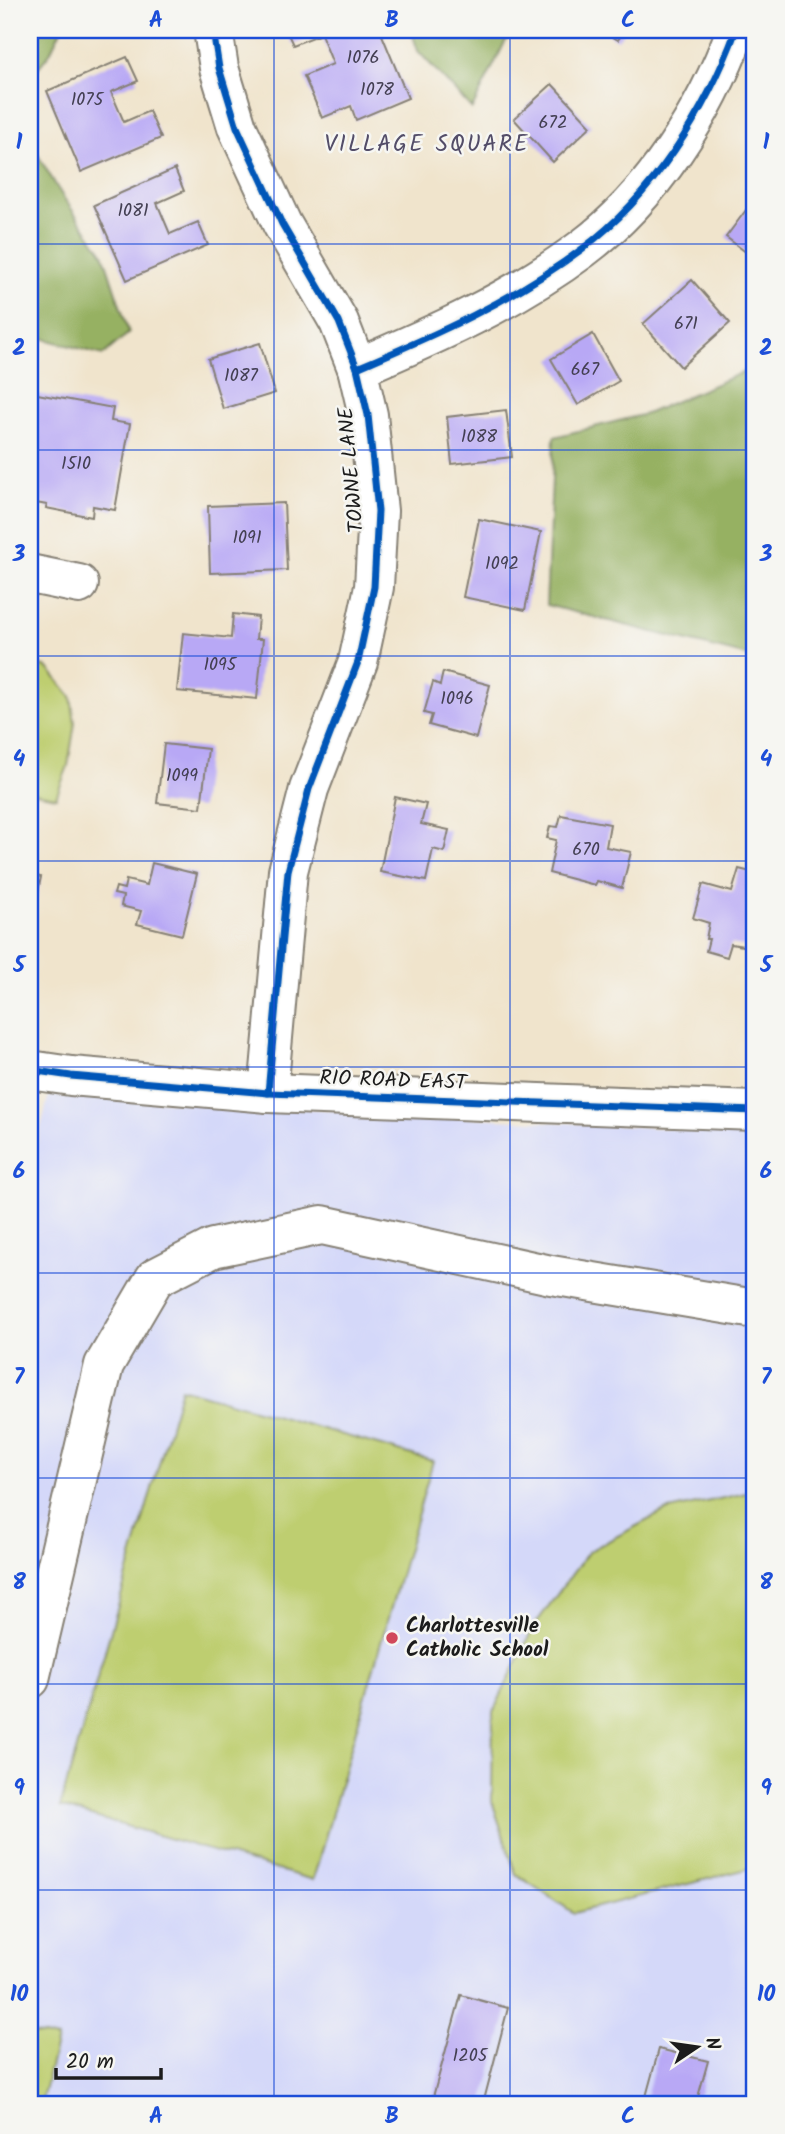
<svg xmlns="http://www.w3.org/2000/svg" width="785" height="2134" viewBox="0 0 785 2134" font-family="Kalam,sans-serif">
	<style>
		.built { fill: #d4d8f9 }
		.green { fill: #bece70; stroke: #6d7546; stroke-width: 2 }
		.forest { fill: #96b162; stroke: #59663f; stroke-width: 2 }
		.building { fill: #b8a8f5 }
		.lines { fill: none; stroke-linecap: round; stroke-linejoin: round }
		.minor-casing { stroke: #868074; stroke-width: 42 }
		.minor { stroke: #fff; stroke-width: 38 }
		.cycleway-casing { stroke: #f6f6f2; stroke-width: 11 }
		.cycleway { stroke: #0057b8; stroke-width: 7 }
		.grid { fill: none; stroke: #1d4ed8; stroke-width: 2; stroke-opacity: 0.55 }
		.poi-dot { fill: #d1495b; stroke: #f6f6f2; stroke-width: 2.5 }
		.labels { text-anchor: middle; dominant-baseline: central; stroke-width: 5; stroke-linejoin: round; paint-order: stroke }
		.number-label { font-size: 18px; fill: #433f52 }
		.street-label { font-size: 21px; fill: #1c1c1c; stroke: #f6f6f2 }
		.poi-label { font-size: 21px; font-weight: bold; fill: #1c1c1c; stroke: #f6f6f2; text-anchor: start }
		.neighbourhood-label { font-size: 23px; letter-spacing: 2px; fill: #534d68; stroke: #f6f6f2 }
		.neatline { fill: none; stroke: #1d4ed8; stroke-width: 2.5 }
		.grid-label { font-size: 23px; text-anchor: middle; font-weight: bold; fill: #1d4ed8 }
	</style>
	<rect width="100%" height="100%" fill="#f6f6f2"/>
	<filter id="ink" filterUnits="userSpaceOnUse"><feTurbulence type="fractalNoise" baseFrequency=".0143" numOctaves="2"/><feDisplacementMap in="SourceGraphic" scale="14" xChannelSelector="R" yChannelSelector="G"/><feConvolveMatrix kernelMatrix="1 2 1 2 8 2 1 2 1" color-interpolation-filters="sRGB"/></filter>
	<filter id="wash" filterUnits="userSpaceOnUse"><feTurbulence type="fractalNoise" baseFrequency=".00686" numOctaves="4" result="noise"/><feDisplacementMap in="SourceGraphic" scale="28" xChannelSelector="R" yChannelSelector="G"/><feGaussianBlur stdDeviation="1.57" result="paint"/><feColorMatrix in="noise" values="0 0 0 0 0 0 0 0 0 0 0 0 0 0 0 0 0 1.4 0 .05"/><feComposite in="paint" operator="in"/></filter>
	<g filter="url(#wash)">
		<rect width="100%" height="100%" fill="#f0e4cc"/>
		<polygon class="built" points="49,1095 755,1133 755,2104 30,2104 30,1171"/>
		<g class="green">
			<polygon points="30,663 48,668 71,696 75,723 68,766 56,797 30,792"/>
			<polygon points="181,1388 433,1461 313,1880 60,1807"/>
			<polygon points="755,1491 755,1867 574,1913 516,1874 492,1801 493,1712 534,1626 589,1551 665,1511"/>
			<polygon points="30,2033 57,2039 41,2104 30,2104"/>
		</g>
		<g class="forest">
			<polygon points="30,30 61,30 50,53 30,78"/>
			<polygon points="411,30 511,30 472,109 418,51"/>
			<polygon points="30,142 63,197 103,253 129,333 103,355 30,335"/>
			<polygon points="755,367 755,658 546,605 554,437 646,414"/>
		</g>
		<g id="blocks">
			<g class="building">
				<polygon points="286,30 380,30 408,98 356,120 351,106 322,118 304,76 333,64 321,34 293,45"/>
				<polygon points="601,30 625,30 618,40"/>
				<polygon points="127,57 138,81 111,92 124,122 149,111 161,138 81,172 47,91"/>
				<polygon points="552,84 591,126 553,162 514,119"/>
				<polygon points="175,169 184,191 157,203 170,234 198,222 208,245 127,280 94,205"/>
				<polygon points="755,198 755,259 726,237"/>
				<polygon points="692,280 730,323 681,367 643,324"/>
				<polygon points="593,334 619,381 578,405 551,359"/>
				<polygon points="260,343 275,393 223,409 208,359"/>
				<polygon points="32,393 113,408 111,421 130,424 115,510 93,506 92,517 46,508 47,505 36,503 34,516 30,515"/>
				<polygon points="506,410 512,457 452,464 447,417"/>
				<polygon points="284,503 287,570 210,573 208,506"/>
				<polygon points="479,519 541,532 525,610 463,597"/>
				<polygon points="233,614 258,617 256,639 263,639 257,699 177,691 183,633 231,638"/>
				<polygon points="443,672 490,685 476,738 429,725 432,715 424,713 433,682 440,685"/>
				<polygon points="164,744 208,749 201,808 157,803"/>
				<polygon points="395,797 426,804 421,824 449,830 444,852 433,849 426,881 380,872"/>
				<polygon points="561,815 610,824 606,847 631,852 622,888 597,881 595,885 549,873 556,840 547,838 550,826 558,827"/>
				<polygon points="152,863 197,874 182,935 137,924 141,911 121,906 123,896 114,894 116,887 124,889 126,880 147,885"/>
				<polygon points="739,869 755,873 755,948 731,944 727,957 706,951 709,939 706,939 709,923 693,918 703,884 732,892"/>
				<polygon points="30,875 41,877 31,925 30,925"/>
				<polygon points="461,1995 508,2008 483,2104 431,2104"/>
				<polygon points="659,2049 708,2061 696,2104 644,2104"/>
				<polygon points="310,2098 328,2104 308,2104"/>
			</g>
		</g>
	</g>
	<g filter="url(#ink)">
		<use href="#blocks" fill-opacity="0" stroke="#868074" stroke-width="2"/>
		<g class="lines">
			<defs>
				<g id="minor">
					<polyline points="213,30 219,68 237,127 282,224 339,322 357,368 368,415 378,511 374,587 358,662 309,789 288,871 268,1093"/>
					<path d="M357 368C435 335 514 300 582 249 653 196 706 112 736 30"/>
					<polyline points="30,574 79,584"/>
					<polyline points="30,1070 71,1076 268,1093 755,1111"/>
					<polyline points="30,1679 104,1365 155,1278 213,1248 322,1225 551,1275 755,1309"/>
				</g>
			</defs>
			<use href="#minor" class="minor-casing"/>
			<use href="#minor" class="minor"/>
			<defs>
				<g id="cycleway">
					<polyline points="213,30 219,68 237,127 282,224 339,322 357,368 368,415 378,511 374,587 358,662 309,789 288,871 268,1093"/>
					<path d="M357 368C435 335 514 300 582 249 653 196 706 112 736 30"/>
					<polyline points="30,1070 71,1076 268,1093 755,1111"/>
				</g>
			</defs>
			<use href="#cycleway" class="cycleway-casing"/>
			<use href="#cycleway" class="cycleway"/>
		</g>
	</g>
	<path class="grid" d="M274 30V2104M510 30V2104M30 244H755M30 450H755M30 656H755M30 861H755M30 1067H755M30 1273H755M30 1478H755M30 1684H755M30 1890H755"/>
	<circle class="poi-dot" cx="392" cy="1638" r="7"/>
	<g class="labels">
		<g class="number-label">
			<text x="363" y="58">1076</text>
			<text x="377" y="90">1078</text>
			<text x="87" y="100">1075</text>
			<text x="553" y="123">672</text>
			<text x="133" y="211">1081</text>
			<text x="686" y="324">671</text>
			<text x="585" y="370">667</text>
			<text x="241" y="376">1087</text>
			<text x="479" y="437">1088</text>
			<text x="76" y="464">1510</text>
			<text x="247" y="538">1091</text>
			<text x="502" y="564">1092</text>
			<text x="220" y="665">1095</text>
			<text x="457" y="699">1096</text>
			<text x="182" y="776">1099</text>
			<text x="586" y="850">670</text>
			<text x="470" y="2056">1205</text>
		</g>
		<g class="street-label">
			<text transform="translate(352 470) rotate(-95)">TOWNE LANE</text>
			<text transform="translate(393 1081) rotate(2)">RIO ROAD EAST</text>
		</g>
		<g class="poi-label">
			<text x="406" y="1626">Charlottesville<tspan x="406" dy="24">Catholic School</tspan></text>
		</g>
		<g class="neighbourhood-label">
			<text x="427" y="145">VILLAGE SQUARE</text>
		</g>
	</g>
	<rect width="785" height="2134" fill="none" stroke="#f6f6f2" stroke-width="77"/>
	<g transform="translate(697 2047) rotate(77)" stroke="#f6f6f2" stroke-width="5" paint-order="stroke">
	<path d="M0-5L12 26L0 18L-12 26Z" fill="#1c1c1c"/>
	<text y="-10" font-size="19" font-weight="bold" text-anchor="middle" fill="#1c1c1c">N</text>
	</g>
	<path d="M56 2068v10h105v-10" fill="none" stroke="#1c1c1c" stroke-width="3.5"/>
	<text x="66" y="2068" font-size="21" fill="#1c1c1c" stroke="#f6f6f2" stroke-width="5" paint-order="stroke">20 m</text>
	<rect x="38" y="38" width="708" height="2058" class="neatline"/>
	<g class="grid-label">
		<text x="156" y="27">A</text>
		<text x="392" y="27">B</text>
		<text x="628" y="27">C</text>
		<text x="19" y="149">1</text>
		<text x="766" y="149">1</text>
		<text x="19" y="355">2</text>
		<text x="766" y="355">2</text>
		<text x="19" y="561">3</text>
		<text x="766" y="561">3</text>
		<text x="19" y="766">4</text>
		<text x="766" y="766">4</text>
		<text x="19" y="972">5</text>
		<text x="766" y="972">5</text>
		<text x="19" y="1178">6</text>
		<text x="766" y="1178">6</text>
		<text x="19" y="1384">7</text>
		<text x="766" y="1384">7</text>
		<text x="19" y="1589">8</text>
		<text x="766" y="1589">8</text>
		<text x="19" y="1795">9</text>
		<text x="766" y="1795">9</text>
		<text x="19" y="2001">10</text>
		<text x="766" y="2001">10</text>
		<text x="156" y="2123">A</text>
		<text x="392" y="2123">B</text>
		<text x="628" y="2123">C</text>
	</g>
</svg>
